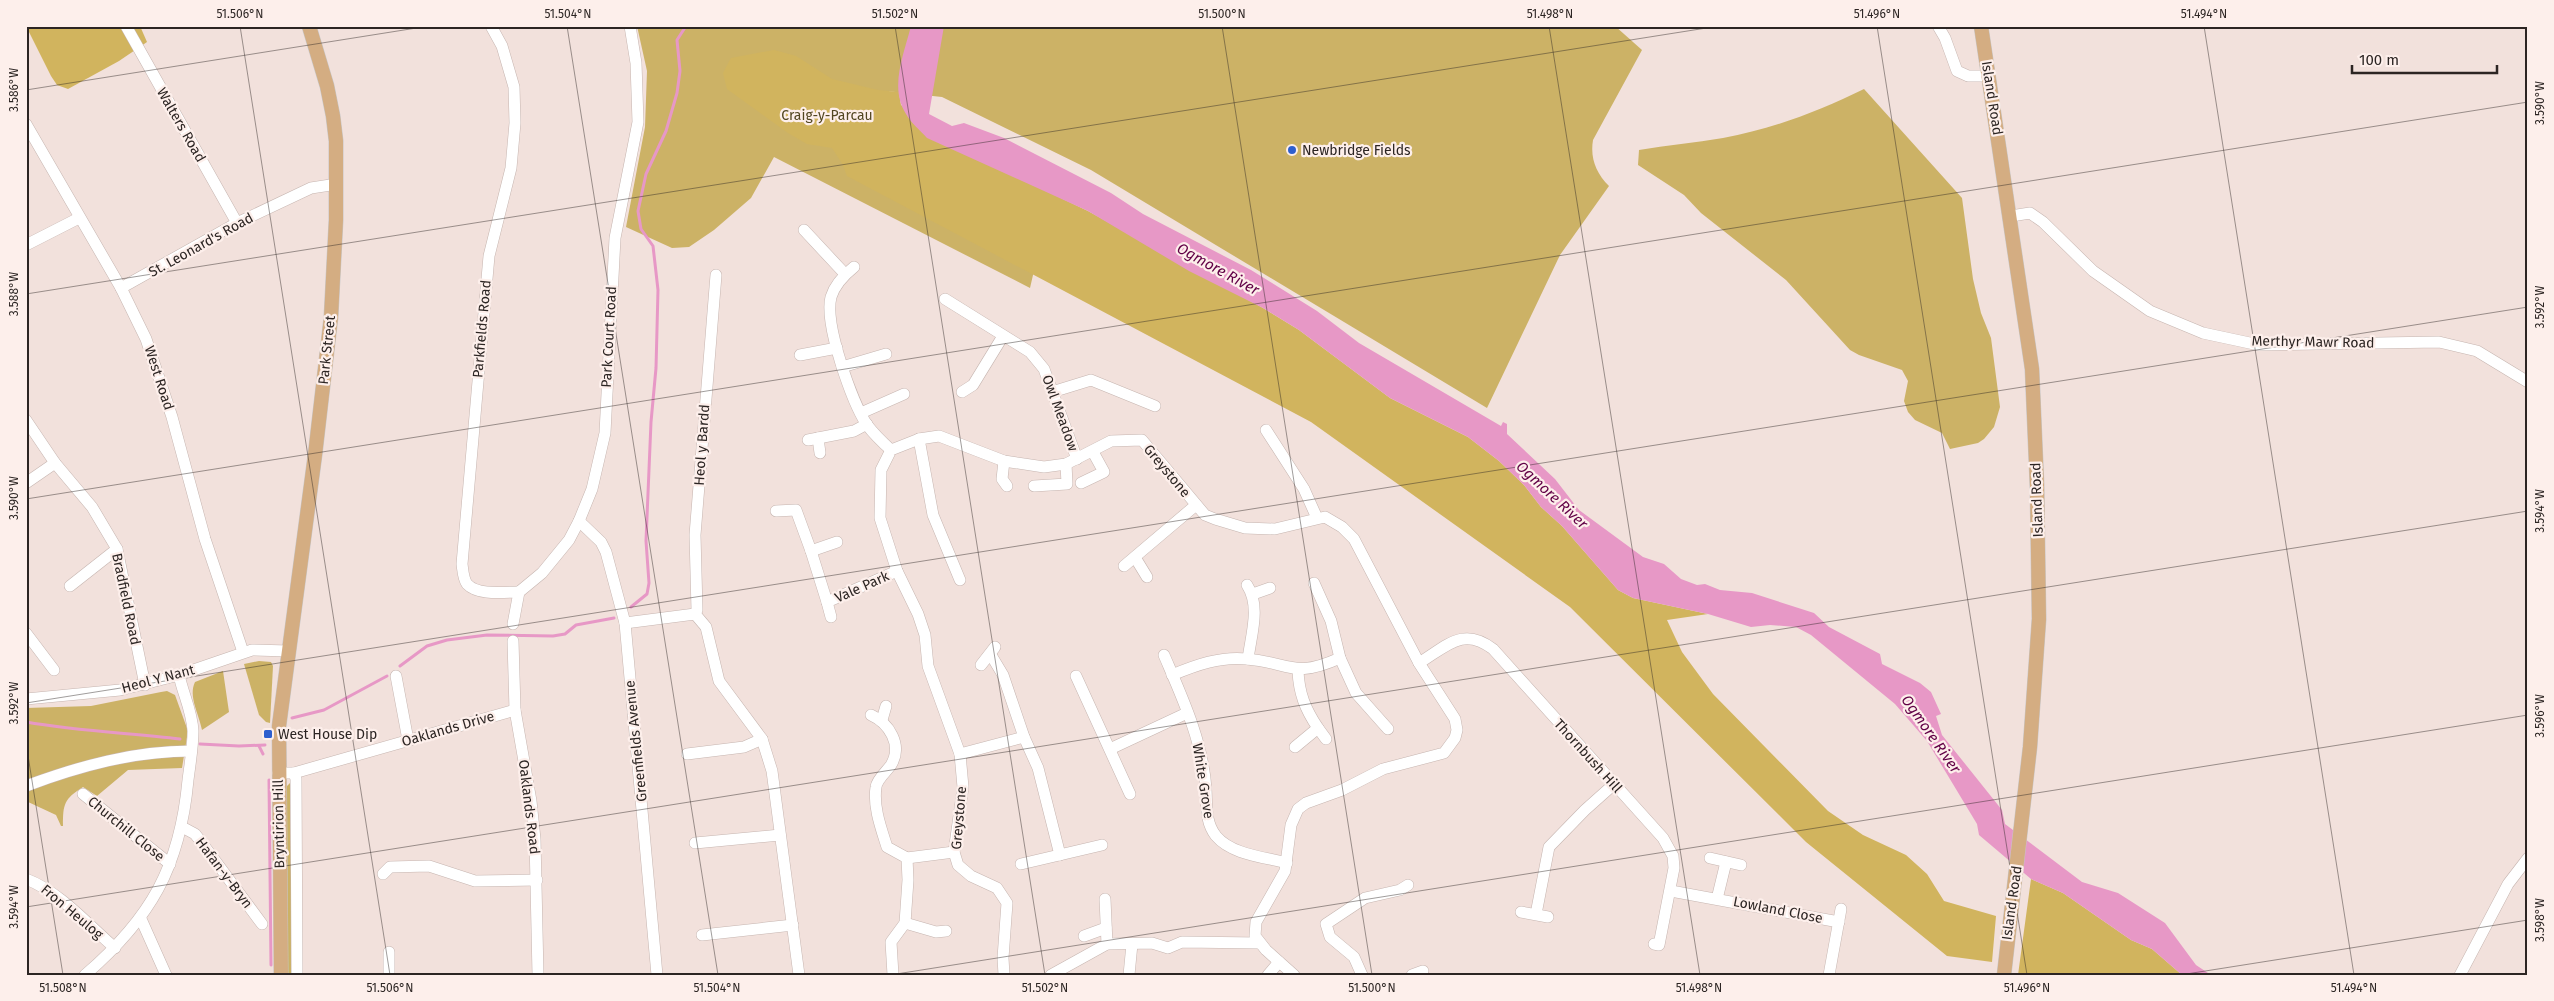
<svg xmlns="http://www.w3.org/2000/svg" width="2554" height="1001" viewBox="0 0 2554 1001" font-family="'Fira Sans',sans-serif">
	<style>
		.green { fill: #ccb266 }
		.forest { fill: #d1b45e }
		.water { fill: #e798c6 }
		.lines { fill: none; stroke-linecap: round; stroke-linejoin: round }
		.stream { stroke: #e798c6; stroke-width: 3 }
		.minor-casing { stroke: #c6b5b0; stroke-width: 12 }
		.major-casing { stroke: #c8c6c6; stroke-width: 15 }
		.minor { stroke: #fff; stroke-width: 11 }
		.major { stroke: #d4ad82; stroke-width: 14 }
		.ticks { fill: none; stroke: #2c2523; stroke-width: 1; stroke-opacity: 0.45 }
		.poi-dot { fill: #2e5fce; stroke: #fdefeb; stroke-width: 2 }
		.labels { text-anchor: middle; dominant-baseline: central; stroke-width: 4.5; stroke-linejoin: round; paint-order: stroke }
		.street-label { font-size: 14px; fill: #2c2523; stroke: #fdefeb }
		.park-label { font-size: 14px; fill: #524621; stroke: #fdefeb }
		.poi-label { font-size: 14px; fill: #2c2523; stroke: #fdefeb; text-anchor: start }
		.water-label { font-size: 15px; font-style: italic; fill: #610046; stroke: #fdefeb }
		.neatline { fill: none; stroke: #2c2523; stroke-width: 2 }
		.ticks-label { font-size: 12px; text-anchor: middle; fill: #2c2523 }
	</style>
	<rect width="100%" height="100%" fill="#f2e1dc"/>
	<g class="green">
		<path d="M637 26H1615L1642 50 1593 140C1590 158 1596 173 1609 186L1560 255 1487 408 1091 170 942 97 886 91V100L1049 206 1030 288 774 157 751 198 714 230 689 247 672 248 626 227 645 127 647 71Z"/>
		<path d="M1864 89 1962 198 1973 279 1981 313 1991 338 2000 407 1994 427 1984 439 1978 443 1950 449 1942 433 1915 420 1908 412 1904 401 1908 381 1902 370 1859 355 1850 350 1786 280 1701 213 1684 195 1638 165 1639 150C1667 145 1695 143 1723 138 1773 129 1819 111 1864 89Z"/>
		<polygon points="259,661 271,662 273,666 270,723 266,722 259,715 244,664"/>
		<path d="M223 671 229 712 202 730C199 714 188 696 195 682Z"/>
		<path d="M161 692 167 691 175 695 188 731 182 768 128 770 97 796 83 787C64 799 63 804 63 826H61L56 815 26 801V708L91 706Z"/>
		<polygon points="290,783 292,975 286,975 285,788"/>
	</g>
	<g class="forest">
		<polygon points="26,26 140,26 147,42 119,61 68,89 57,85 51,76"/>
		<polygon points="774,50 796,56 832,79 878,90 899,92 901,105 1011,174 1088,211 1263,308 1299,330 1390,398 1468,437 1499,461 1524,485 1541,507 1562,526 1618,590 1633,598 1708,614 1667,620 1682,652 1713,694 1828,811 1863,835 1906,855 1927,874 1944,901 1996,916 1992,962 1947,956 1806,842 1570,607 1311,422 847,176 843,165 832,148 807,144 788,133 727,89 723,73 731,58"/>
		<polygon points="2031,879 2063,893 2131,940 2152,949 2182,975 2018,975"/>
	</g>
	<path class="water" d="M911 26H944L929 114 952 126 964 123 1004 138 1111 193 1143 214 1251 270 1317 311 1359 343 1501 426 1503 422 1507 424V434L1555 479 1579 510 1643 557 1664 564 1681 579 1697 585 1705 584 1720 590 1752 593 1814 613 1829 627 1880 654 1882 664 1920 683 1931 692 1941 714 1936 716 1942 735 2002 810 2005 824 2082 882 2118 893 2165 923 2196 965 2211 975H2182L2152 949 2131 940 2063 893 2031 879 1979 835 1977 824 1927 741 1895 704 1811 635 1796 627 1770 625 1751 627 1708 614 1633 598 1618 590 1562 526 1541 507 1524 485 1499 461 1468 437 1390 398 1299 330 1263 308 1189 271 1088 211 927 138C920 130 911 123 906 114 889 88 904 54 911 26Z"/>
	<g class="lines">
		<g class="stream">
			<polyline points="631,607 647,594 649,583 646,541 651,422 656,368 658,290 653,246 641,229 638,211 646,174 666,131 677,93 680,71 677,40 686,26"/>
			<polyline points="400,666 427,646 447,640 487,635 553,636 565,634 576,625 614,618"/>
			<polyline points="292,718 324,710 387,676"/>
			<path d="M26 722C77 731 129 733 180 739"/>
			<polyline points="200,744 239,746 265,745"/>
			<polyline points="259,746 263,754"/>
			<polyline points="269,780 271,965"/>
		</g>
		<defs>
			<g id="minor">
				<polyline points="126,26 237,223"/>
				<path d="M491 26 502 46 514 87 515 123 511 168 489 256 462 564C463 571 463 578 467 584 478 596 505 592 519 592"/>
				<polyline points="1938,26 1945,38 1957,71 1968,76 1989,76"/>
				<polyline points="26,124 121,288 146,339 172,417 205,539 243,652"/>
				<polyline points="2011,216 2030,213 2043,222 2093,271 2150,311 2203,333 2259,345 2439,342 2477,351 2528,382"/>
				<polyline points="804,230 845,274"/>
				<polyline points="26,245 79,218"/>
				<path d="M854 267C844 275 835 284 831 297 824 324 852 402 867 425 874 434 882 442 891 450"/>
				<polyline points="121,288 237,223 311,188 337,184"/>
				<polyline points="945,299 1030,352 1044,369 1077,459"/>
				<polyline points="800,355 837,348"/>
				<polyline points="842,367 886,354"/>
				<polyline points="962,392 973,385 1003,336"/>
				<polyline points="1052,392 1091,380 1155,406"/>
				<polyline points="861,413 904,394"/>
				<polyline points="26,420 55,463 92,507 117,549 145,685"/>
				<polyline points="1266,430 1304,489 1317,518"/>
				<polyline points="818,438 820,453"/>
				<polyline points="919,439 933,515 960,580"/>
				<polyline points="808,440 854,431 867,424"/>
				<polyline points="1004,461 1002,479 1007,486"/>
				<polyline points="26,483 55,463"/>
				<polyline points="1081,483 1104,472 1093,452"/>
				<polyline points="1034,486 1067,484 1066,464"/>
				<polyline points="776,511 796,510 811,551"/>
				<polyline points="579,521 601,542 606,552 625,623 657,975"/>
				<polyline points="837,542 811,551 827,602 897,571"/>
				<polyline points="1136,559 1147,577"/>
				<polyline points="1124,566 1196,505"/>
				<polyline points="1314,583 1331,621 1340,658 1356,693 1388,729"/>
				<path d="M1247 585C1261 606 1251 635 1248 659"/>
				<polyline points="70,586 117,549"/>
				<polyline points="1253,594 1270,588"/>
				<polyline points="827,602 831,617"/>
				<polyline points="695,614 697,610 695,535 716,275"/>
				<polyline points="625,623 695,614 706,627 719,681 762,739 772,771 799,975"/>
				<polyline points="513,624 519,592 542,573 569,540 579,521 592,489 605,433 615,238 638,122 636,63 630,26"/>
				<polyline points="26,633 54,670"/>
				<polyline points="513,641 515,710 531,801 535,839 538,975"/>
				<polyline points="991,655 1003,675 1024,737 1038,768 1060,855"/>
				<path d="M1164 655C1182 697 1203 742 1206 789 1207 806 1205 822 1216 836 1232 855 1265 857 1287 863"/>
				<path d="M1419 663C1447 646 1463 626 1493 649L1663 838 1673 856 1674 868 1659 945 1654 944"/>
				<polyline points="981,665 995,647"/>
				<path d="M1172 675C1196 665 1221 656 1247 659 1291 663 1293 679 1340 658"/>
				<polyline points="396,676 408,740"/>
				<polyline points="1076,676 1130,794"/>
				<polyline points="26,699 120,690 179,675 252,650 288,651"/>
				<path d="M871 715C889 723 903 745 891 765 887 771 877 779 876 787 873 807 881 828 887 847L907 858 954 852"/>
				<polyline points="882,720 886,706"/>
				<polyline points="1318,728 1326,739"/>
				<path d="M1295 747 1318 728C1305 709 1299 693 1298 671"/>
				<polyline points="1110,749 1187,713"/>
				<polyline points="687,754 744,747 762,739"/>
				<polyline points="960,754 1024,737"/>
				<polyline points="278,773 294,773 515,710"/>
				<polyline points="294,773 296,779 297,975"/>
				<path d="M26 786C80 766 134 751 191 751"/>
				<polyline points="83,794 170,864"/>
				<polyline points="182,827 195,834 202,843 262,924"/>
				<polyline points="695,843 780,835"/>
				<polyline points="1710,858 1741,865"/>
				<polyline points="1021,864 1102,845"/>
				<polyline points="383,874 390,867 429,866 475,881 537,880"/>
				<path d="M26 879C60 892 88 925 115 948"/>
				<polyline points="1671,891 1839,922"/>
				<polyline points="1105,899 1107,944"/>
				<polyline points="1717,899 1726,862"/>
				<polyline points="1521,912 1548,917"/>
				<polyline points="1536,914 1549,847 1585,810 1613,785"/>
				<polyline points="141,919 166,975"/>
				<polyline points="905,923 936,932 946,931"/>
				<polyline points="702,935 793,925"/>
				<polyline points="1084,936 1106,928"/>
				<path d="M85 975C151 918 180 867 188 780 190 764 193 747 193 731 192 711 183 694 179 675"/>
				<polyline points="389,975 389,952"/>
				<polyline points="893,975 891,942 905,923 908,880 907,858"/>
				<polyline points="1004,975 1003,958 1007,903 997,888 971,876 958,865 954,852 963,787 960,754 928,666 925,635 918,614 897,571 880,518 881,470 891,450 919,439 939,436 1004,461 1044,467 1066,464 1111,441 1142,440 1205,515 1215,519 1245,528 1275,529 1325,517 1342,527 1354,539 1419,663 1455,719 1457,730 1455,738 1444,753 1383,769 1342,790 1306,803 1298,809 1291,825 1285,871 1256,922 1255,936 1266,950 1294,975"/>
				<polyline points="1051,975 1107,944 1152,943 1168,948 1182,942 1259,943"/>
				<polyline points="1129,975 1132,944"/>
				<polyline points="1268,975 1279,962"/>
				<polyline points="1362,975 1354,957 1330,937 1326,924 1365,898 1400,890 1408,885"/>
				<polyline points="1412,975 1423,971"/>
				<polyline points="1829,975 1841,909"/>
				<polyline points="2460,975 2508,884 2528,858"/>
			</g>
			<g id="major">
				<polyline points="1981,26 2032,369 2037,486 2039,619 2030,747 2004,975"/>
				<polyline points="281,975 279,726 315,455 331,317 336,220 336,141 333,116 327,86 309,26"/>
			</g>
		</defs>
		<use href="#minor" class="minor-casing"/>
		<use href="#major" class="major-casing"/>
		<use href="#minor" class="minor"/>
		<use href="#major" class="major"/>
	</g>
	<path class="ticks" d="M240 26 390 975M567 26 718 975M895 26 1045 975M1222 26 1372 975M1549 26 1700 975M1877 26 2027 975M2204 26 2354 975M26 90 429 26M26 294 1719 26M26 499 2528 102M26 703 2528 307M26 743 63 975M26 907 2528 511M890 975 2528 715M2180 975 2528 920"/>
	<g class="poi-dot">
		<circle cx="1292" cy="150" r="5"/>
		<rect x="263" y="729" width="10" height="10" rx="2.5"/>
	</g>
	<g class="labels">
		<g class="street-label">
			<text transform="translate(1992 98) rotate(81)">Island Road</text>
			<text transform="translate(181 125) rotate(60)">Walters Road</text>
			<text transform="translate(201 245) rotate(-29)">St. Leonard's Road</text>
			<text transform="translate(482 329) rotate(-85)">Parkfields Road</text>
			<text transform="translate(609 337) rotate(-87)">Park Court Road</text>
			<text transform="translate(2313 342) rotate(1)">Merthyr Mawr Road</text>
			<text transform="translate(327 350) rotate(-84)">Park Street</text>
			<text transform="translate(159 378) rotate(72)">West Road</text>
			<text transform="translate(1060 413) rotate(70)">Owl Meadow</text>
			<text transform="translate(702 445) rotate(-86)">Heol y Bardd</text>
			<text transform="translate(1167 471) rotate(50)">Greystone</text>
			<text transform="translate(2037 500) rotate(-92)">Island Road</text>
			<text transform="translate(862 587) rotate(-24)">Vale Park</text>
			<text transform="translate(126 599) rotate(78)">Bradfield Road</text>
			<text transform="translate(158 679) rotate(-15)">Heol Y Nant</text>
			<text transform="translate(448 729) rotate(-16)">Oaklands Drive</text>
			<text transform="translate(636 741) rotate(-96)">Greenfields Avenue</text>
			<text transform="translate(1588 756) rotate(48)">Thornbush Hill</text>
			<text transform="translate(1203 781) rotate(81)">White Grove</text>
			<text transform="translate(529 807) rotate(83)">Oaklands Road</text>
			<text transform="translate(959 818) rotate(-85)">Greystone</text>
			<text transform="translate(279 824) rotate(-91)">Bryntirion Hill</text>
			<text transform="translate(126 829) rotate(39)">Churchill Close</text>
			<text transform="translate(224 873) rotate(53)">Hafan-y-Bryn</text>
			<text transform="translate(2012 903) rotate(-82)">Island Road</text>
			<text transform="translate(1778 910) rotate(11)">Lowland Close</text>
			<text transform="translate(72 912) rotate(40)">Fron Heulog</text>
		</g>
		<g class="park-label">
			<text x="827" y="115">Craig-y-Parcau</text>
		</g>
		<g class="poi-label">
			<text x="1302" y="150">Newbridge Fields</text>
			<text x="278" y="734">West House Dip</text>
		</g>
		<g class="water-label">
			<text transform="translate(1218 269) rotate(29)">Ogmore River</text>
			<text transform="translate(1552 495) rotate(43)">Ogmore River</text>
			<text transform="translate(1931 734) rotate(55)">Ogmore River</text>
		</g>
	</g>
	<rect width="2554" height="1001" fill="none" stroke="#fdefeb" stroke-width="55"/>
	<path d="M2352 65v8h145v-8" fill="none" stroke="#2c2523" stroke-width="2.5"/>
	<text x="2359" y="65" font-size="15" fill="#2c2523" stroke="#fdefeb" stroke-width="4" paint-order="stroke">100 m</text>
	<rect x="28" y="28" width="2498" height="946" class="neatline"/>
	<g class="ticks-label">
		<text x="240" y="18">51.506°N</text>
		<text x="568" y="18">51.504°N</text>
		<text x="895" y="18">51.502°N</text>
		<text x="1222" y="18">51.500°N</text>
		<text x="1550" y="18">51.498°N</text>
		<text x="1877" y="18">51.496°N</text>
		<text x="2204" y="18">51.494°N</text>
		<text transform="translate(14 90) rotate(-90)" y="4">3.586°W</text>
		<text transform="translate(2540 103) rotate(-90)" y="4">3.590°W</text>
		<text transform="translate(14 294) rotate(-90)" y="4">3.588°W</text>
		<text transform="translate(2540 307) rotate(-90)" y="4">3.592°W</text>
		<text transform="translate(14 498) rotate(-90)" y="4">3.590°W</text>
		<text transform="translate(2540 511) rotate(-90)" y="4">3.594°W</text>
		<text transform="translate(14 703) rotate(-90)" y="4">3.592°W</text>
		<text transform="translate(2540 716) rotate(-90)" y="4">3.596°W</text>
		<text transform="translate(14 907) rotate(-90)" y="4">3.594°W</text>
		<text transform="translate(2540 920) rotate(-90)" y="4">3.598°W</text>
		<text x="63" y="992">51.508°N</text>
		<text x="390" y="992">51.506°N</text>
		<text x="717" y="992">51.504°N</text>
		<text x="1045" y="992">51.502°N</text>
		<text x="1372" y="992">51.500°N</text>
		<text x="1699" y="992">51.498°N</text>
		<text x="2027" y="992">51.496°N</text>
		<text x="2354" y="992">51.494°N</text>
	</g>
</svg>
